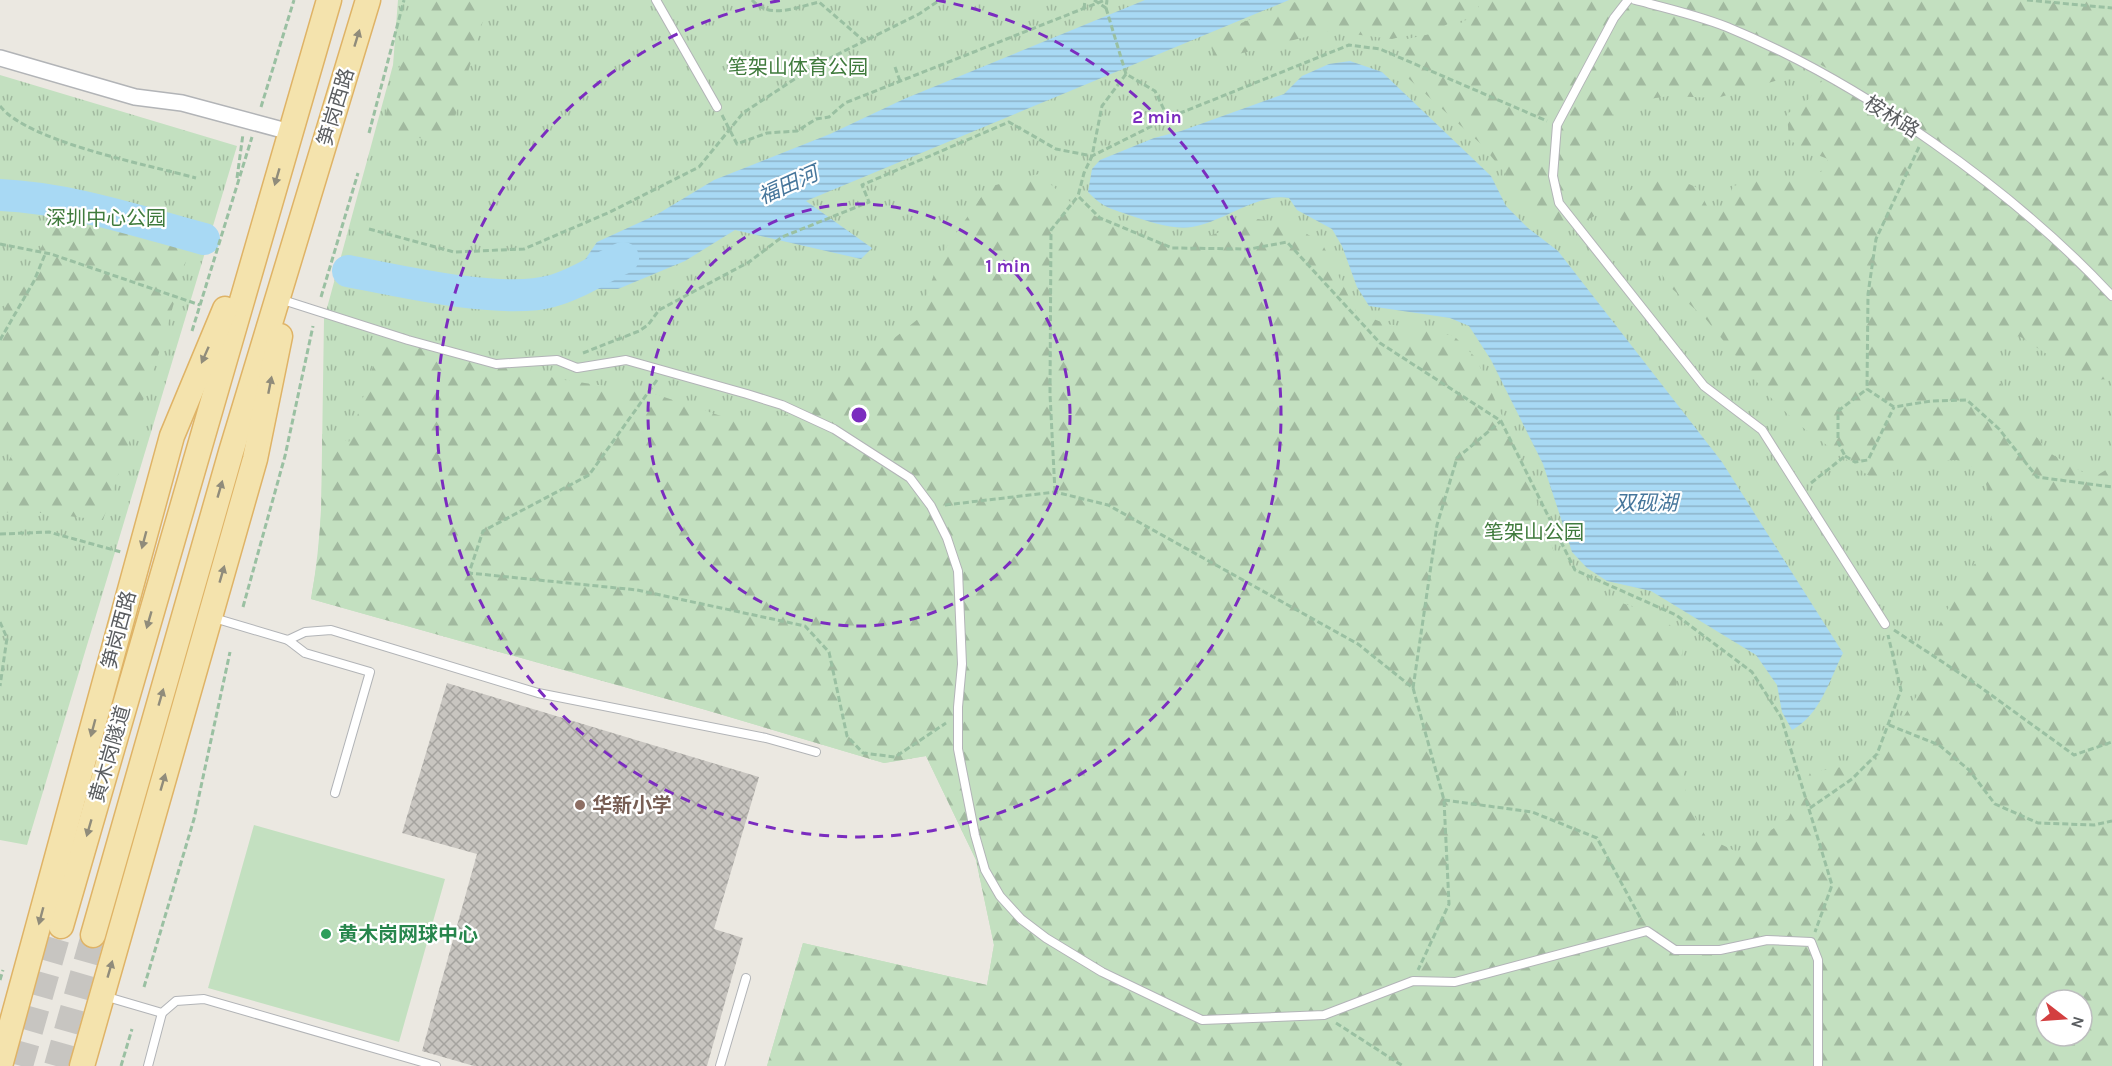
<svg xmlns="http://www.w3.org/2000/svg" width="2112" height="1066" viewBox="0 0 2112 1066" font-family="Karla,'Noto Sans SC',sans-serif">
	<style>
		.grass { fill: url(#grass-tufts); fill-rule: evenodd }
		.forest { fill: url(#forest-firs); fill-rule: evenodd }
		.pitch { fill: #c3e0c0 }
		.water { fill: url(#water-rules) }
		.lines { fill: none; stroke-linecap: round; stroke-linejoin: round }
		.river { stroke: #a8d9f4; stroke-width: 32 }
		.building { fill: url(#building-cross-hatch) }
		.primary-tunnel { stroke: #c7c5c1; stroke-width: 24; stroke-dasharray: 24 12; stroke-linecap: butt }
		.service-casing { stroke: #b2b4b7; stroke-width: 10 }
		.minor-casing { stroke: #b2b4b7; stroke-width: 18 }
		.primary-casing { stroke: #dfb366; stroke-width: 27 }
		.path { stroke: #9ac0a2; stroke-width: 3; stroke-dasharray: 6 3; stroke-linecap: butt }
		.service { stroke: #fff; stroke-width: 8 }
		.minor { stroke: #fff; stroke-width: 15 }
		.primary { stroke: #f4e3ad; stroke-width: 24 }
		.path-bridge { stroke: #9ac0a2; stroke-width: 3; stroke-dasharray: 6 3; stroke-linecap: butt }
		.oneway { fill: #908c7b }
		.ring { fill: none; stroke: #7b2cbf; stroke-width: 3; stroke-dasharray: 10 8 }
		.education-dot { fill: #8d6e63; stroke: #fff; stroke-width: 2 }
		.leisure-dot { fill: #2e9e5b; stroke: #fff; stroke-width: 2 }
		.labels { text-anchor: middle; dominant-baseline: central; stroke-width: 4.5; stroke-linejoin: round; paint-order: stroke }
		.park-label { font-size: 20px; fill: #407b3d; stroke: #fff }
		.street-label { font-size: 20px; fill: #5a5d60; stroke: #fff }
		.education-label { font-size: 20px; font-weight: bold; fill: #785e54; stroke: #fff; text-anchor: start }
		.leisure-label { font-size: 20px; font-weight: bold; fill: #27864d; stroke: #fff; text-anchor: start }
		.water-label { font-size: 21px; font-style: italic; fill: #46769b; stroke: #fff }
		.centre { fill: #7b2cbf; stroke: #fff; stroke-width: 3 }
		.ring-label { font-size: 18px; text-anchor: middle; font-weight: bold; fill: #7b2cbf; stroke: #fff; stroke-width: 4.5; stroke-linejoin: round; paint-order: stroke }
	</style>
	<defs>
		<pattern id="grass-tufts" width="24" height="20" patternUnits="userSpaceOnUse" patternTransform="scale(1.5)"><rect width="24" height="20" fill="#c3e0c0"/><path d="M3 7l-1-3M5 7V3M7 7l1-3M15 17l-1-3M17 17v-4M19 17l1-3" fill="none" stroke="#a1b99f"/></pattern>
		<pattern id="forest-firs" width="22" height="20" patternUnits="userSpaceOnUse" patternTransform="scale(1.5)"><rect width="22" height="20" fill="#c3e0c0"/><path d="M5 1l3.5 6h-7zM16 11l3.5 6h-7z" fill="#a1b99f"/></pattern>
		<pattern id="water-rules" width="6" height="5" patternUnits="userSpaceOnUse" patternTransform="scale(1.5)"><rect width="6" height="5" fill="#a8d9f4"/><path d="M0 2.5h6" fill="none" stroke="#8cb3c9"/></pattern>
		<pattern id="building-cross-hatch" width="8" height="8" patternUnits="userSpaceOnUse" patternTransform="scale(1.5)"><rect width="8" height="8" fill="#c8c5c0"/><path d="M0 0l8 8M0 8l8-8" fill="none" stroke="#a5a39f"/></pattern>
	</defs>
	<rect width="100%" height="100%" fill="#ebe8e1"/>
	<g class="grass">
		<path d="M398 0H2112V1066H767L803 943 987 985 994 945 976 860 926 756 884 763 706 710 311 599 318 557 321 516 324 319 393 65ZM2046 1000H2082V1036H2046Z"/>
		<polygon points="0,75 237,146 27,845 0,840"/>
	</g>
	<g class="forest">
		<polygon points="419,0 489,0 448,141 380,134"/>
		<polygon points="1300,0 1474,0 1470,12 1444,26 1392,39 1329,31 1215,60 1208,36"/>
		<path d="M1481 0 2112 1V379L2087 380 2019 336 2002 340 1995 350 2000 383 2014 400 2030 428 2048 452 2093 478 2112 466V1066H767L803 943 987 985 994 945 976 860 926 756 884 763 706 710 311 599C321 544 323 490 322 434L349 442 385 328 558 379 652 393 748 425 805 410 918 319 941 255 988 187 1039 174 1076 207 1140 237 1203 238 1258 219 1292 225 1322 243 1357 313 1387 324 1454 336 1476 358 1523 462 1560 570 1590 592 1657 615 1685 637 1674 698 1687 802 1706 837 1737 852 1788 819 1810 773 1876 760 1918 694 1926 649 1969 570 1990 548 1992 503 1982 471 1956 460 1922 462 1903 466 1877 482 1798 424 1765 392 1705 318 1669 286 1646 248 1617 216 1624 193 1650 181 1673 177 1698 188 1709 210 1726 208 1733 186 1769 178 1812 177 1822 171 1828 159 1802 149 1789 139 1787 114 1809 99 1830 70 1814 61 1785 78 1717 98 1669 96 1636 101 1608 118 1598 142V214L1567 231 1539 216 1513 194 1504 172 1481 144 1399 70 1402 40 1449 30 1476 14ZM2046 1000H2082V1036H2046Z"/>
		<polygon points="60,216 175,238 190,247 163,341 103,520 24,511 0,513 0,476 21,439 0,437 0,316"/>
	</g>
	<polygon class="pitch" points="254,825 445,879 399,1042 208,988"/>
	<g class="water">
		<polygon points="1145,0 1289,0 806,201 872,248 861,259 735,230 685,261 618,289 590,289 580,267 597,242 656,215 714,180 830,134 904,99"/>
		<path d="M1350 61 1382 72 1491 176 1506 206 1528 228 1558 251 1722 462 1843 653C1829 681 1820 715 1792 730L1782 712 1777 685 1756 655 1651 591 1607 581 1587 568 1572 552 1543 464 1491 360 1469 326 1450 318 1369 306 1357 287 1342 246 1332 229 1297 210 1289 198C1259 192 1223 222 1192 227 1172 230 1151 222 1132 216 1112 209 1103 208 1088 192L1092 169 1100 160 1154 138 1181 131 1284 94 1302 76 1329 64Z"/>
	</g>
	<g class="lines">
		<g class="river">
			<path d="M0 195C69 198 137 221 204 239"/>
			<path d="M348 271C399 281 503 305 552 291 576 285 600 268 623 258"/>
		</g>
	</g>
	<polygon class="building" points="447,683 759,777 714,929 743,938 707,1066 474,1066 422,1051 477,854 402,833"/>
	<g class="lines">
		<g class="primary-tunnel">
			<polyline points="21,1066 61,926"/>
			<polyline points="56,1066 93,935"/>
		</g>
		<defs>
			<g id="service">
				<polyline points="656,0 717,107"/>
				<polyline points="1628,0 1614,18 1557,125 1553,176 1559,203 1704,386 1762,430 1885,624"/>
				<path d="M1635 0C1666 8 1697 15 1727 27 1859 81 2015 191 2112 296"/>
				<polyline points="286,301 408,340 496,364 557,360 577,368 626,360 747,394 782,405 834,429 910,478 931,506 947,538 958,571 962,664 958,707 958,749 975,835 985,870 1000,896 1021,919 1046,938 1102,972 1202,1020 1324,1015 1413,981 1455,982 1647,931 1675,950 1720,950 1767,940 1811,942 1818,960 1818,1066"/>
				<polyline points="214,618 288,640 305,632 331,630 538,693 766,738 816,752"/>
				<polyline points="288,640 305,653 370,672 335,793"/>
				<polyline points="104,996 162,1013 176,1001 204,999 436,1066"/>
				<polyline points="148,1066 162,1013"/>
				<polyline points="720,1066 746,978"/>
			</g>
			<polyline id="minor" points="0,58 135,97 182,103 290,132"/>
			<g id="primary">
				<polyline points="61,926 329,0"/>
				<polyline points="93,935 231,452 368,0"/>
				<polyline points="0,1066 172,436 225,309"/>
				<polyline points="82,1066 255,459 280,336"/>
			</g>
		</defs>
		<use href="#service" class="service-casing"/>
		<use href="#minor" class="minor-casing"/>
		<use href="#primary" class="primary-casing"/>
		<g class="path">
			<path d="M752 0C770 20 797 7 819 2L864 41"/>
			<polyline points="2027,0 2112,8"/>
			<polyline points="1106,8 1126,74 1155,91 1168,118"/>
			<polyline points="1084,9 1085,0"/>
			<polyline points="895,67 900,81"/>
			<polyline points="1126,74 1102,106 1092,156 1084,173 1078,196 1100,218 1172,248 1250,249 1287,242 1380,343 1501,421 1575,570 1676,615 1752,672 1781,717 1832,885 1815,932"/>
			<path d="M0 106C28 142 149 165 196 178"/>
			<polyline points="261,107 294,0"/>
			<polyline points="722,115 737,144 767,133 797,131 816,119 829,117 845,103 1105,0"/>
			<polyline points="369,133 404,0"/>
			<polyline points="1919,147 1876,239 1868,294 1867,389 1894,407 1931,401 1967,400 1999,429 2037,477 2112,487"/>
			<polyline points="237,178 243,134"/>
			<polyline points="369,229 454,252 524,249 610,212 699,167 743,113 816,65 919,14 940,0"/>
			<polyline points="0,244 51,254 200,305"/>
			<polyline points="321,297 358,173"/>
			<polyline points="192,331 252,137"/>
			<polyline points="0,340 34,281 46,252"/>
			<polyline points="583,353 639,331 648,325 659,310 749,262 782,237 869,202 862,185 1009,122 1056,149 1092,156 1168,118 1349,45 1380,49 1547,121"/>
			<polyline points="657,380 589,475 483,531 469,573 637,590 805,626 829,652 847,736 863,753 895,757 946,723"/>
			<polyline points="1845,456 1855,462 1868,460 1894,407"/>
			<polyline points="1811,483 1845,456 1838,442 1838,411 1867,389"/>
			<polyline points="1055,492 1050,394 1051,230 1078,196"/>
			<polyline points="945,505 1055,492 1108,505 1358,644 1413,688 1444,800 1449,904 1418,970"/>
			<polyline points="0,534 49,532 121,552"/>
			<polyline points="243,607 285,456 313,326"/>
			<polyline points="0,622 7,638 0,686"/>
			<polyline points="1894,630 1976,684 2074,755 2112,742"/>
			<polyline points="1413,688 1437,525 1457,458 1501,421"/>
			<polyline points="1889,725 1939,745 1969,770 1995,804 2038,823 2094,825 2112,821"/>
			<polyline points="1444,800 1532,812 1597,838 1642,921"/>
			<polyline points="1810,808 1852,779 1877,754 1901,690 1888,635"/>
			<polyline points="0,980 3,970"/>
			<polyline points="144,987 194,819 230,652"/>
			<polyline points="1336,1023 1403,1066"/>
			<polyline points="121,1066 132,1029"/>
		</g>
		<use href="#service" class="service"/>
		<use href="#minor" class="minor"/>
		<use href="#primary" class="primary"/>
		<polyline class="path-bridge" points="1094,0 1106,8 1107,0"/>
	</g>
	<defs><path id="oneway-solid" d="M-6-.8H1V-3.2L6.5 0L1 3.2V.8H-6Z" transform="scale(1.5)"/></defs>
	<g class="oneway">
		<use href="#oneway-solid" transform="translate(357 38) rotate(-73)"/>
		<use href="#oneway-solid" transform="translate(277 177) rotate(106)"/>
		<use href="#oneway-solid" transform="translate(205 355) rotate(114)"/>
		<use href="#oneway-solid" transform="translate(270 385) rotate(-79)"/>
		<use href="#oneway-solid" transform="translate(220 489) rotate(-74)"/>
		<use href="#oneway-solid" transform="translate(144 540) rotate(105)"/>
		<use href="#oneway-solid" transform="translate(222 574) rotate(-74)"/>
		<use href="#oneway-solid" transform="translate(149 620) rotate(106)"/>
		<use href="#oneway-solid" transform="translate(161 697) rotate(-74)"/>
		<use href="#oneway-solid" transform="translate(93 728) rotate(105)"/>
		<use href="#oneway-solid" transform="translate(163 782) rotate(-74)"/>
		<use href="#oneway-solid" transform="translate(89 828) rotate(106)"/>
		<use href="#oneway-solid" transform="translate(41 916) rotate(105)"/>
		<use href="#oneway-solid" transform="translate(110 969) rotate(-74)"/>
	</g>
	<g class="ring">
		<circle cx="859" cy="415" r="211"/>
		<path d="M936 0A422 422 0 1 1 782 0"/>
	</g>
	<circle class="education-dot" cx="580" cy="805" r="6"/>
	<circle class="leisure-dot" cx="326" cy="934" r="6"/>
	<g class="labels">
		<g class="park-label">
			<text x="798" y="67">笔架山体育公园</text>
			<text x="106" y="218">深圳中心公园</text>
			<text x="1534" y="532">笔架山公园</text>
		</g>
		<g class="street-label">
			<text transform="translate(336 107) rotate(-73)">笋岗西路</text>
			<text transform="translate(1892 117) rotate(32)">桉林路</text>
			<text transform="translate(119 630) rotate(-75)">笋岗西路</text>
			<text transform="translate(110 754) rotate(-74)">黄木岗隧道</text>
		</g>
		<g class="education-label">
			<text x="592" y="805">华新小学</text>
		</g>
		<g class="leisure-label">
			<text x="338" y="934">黄木岗网球中心</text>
		</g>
		<g class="water-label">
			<text transform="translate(788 185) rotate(-24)">福田河</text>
			<text x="1646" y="503">双砚湖</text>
		</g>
	</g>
	<circle cx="859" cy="415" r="9" class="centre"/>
	<g class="ring-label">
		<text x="1157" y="123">2 min</text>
		<text x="1008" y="272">1 min</text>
	</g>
	<g transform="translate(2064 1018) rotate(107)"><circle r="28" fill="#ffffff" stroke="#bdbebf" stroke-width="1.5"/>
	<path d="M0-4.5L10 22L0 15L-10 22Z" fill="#d33f40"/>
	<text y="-9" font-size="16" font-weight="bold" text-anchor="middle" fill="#5a5d60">N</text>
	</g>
</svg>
